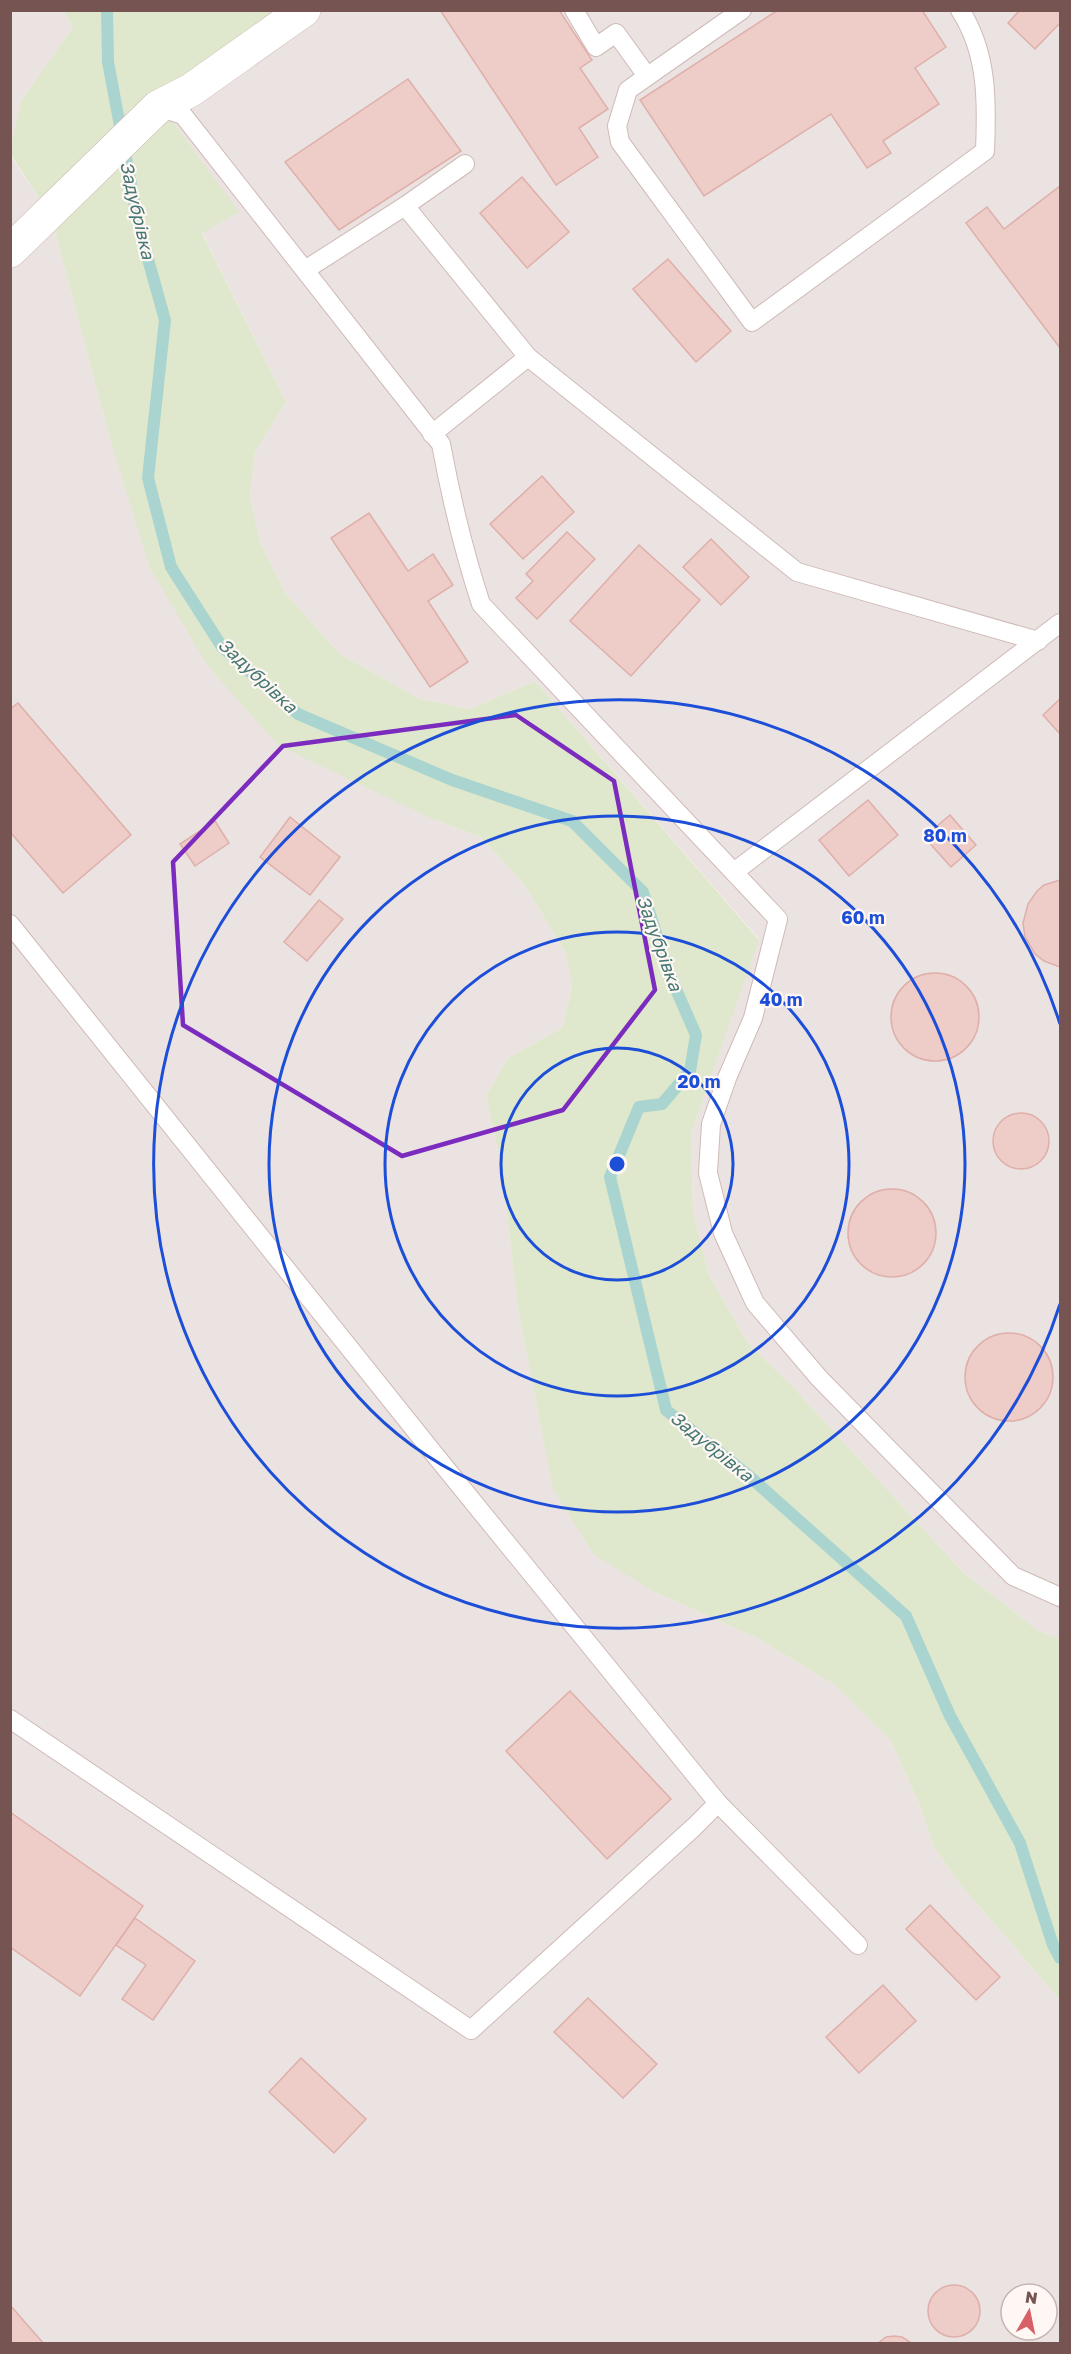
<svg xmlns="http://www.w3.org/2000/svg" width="1071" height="2354" viewBox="0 0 1071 2354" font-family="'Golos Text',sans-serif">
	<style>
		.industrial { fill: #ebe3e2; fill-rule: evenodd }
		.green { fill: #dfe8cc }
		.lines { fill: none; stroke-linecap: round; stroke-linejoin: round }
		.stream { stroke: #aad4cf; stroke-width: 12 }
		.building { fill: #eeccc8; stroke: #dfafaa; stroke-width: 1.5 }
		.lane-casing { stroke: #cfbab6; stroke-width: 20 }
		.secondary-casing { stroke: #d2b9b4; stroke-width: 34 }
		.lane { stroke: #fff; stroke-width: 18 }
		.secondary { stroke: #fff; stroke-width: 33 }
		.marked { fill: none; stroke: #7b2cbf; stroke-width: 4.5; stroke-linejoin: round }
		.ring { fill: none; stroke: #1d4ed8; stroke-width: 3 }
		.labels { text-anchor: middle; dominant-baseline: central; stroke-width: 4.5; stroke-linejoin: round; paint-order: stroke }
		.water-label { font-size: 18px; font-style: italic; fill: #467772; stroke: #fef7f4 }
		.centre { fill: #1d4ed8; stroke: #fef7f4; stroke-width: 3 }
		.ring-label { font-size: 18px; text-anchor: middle; font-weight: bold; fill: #1d4ed8; stroke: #fef7f4; stroke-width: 4.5; stroke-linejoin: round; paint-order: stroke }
	</style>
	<rect width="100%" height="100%" fill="#fbf2ed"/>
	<g class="industrial">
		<polygon points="11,11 64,11 73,27 21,101 11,146"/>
		<polygon points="313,11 1060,11 1060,1639 1037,1630 963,1572 791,1385 747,1342 709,1275 693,1212 691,1134 759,939 535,681 470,709 420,699 340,654 285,593 260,542 250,496 255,452 286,402 202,232 238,212 165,111"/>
		<path d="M10 155 51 217 110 439 433 819 481 837 523 883 566 953 572 987 562 1028 508 1058 486 1096 502 1170 518 1310 553 1488 655 1592 757 1638 835 1685 891 1741 919 1804 934 1847 959 1883 1060 2000V2343H11ZM1011 2294H1047V2330H1011Z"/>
	</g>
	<polygon class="green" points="64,11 313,11 165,111 239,212 202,233 286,402 255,452 250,496 260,542 285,593 340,654 420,699 470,709 535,681 759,940 691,1134 693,1212 709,1275 747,1342 791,1385 963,1572 1037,1630 1060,1639 1060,2000 959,1883 934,1847 919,1804 891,1741 835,1685 757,1638 655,1592 594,1555 553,1489 518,1310 502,1170 486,1096 508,1058 562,1028 572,987 566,953 523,883 481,837 433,819 279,746 207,665 150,568 110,439 51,217 11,155 11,146 21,101 73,27"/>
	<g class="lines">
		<polyline class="stream" points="107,10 108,62 139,227 165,320 148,478 171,567 222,647 298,714 452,780 572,821 643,892 668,971 696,1035 690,1071 662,1104 639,1107 610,1177 666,1410 749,1476 906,1616 950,1716 1020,1843 1053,1945 1060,1958"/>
	</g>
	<g class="building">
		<polygon points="440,10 559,10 592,60 580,68 608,109 579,128 598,157 556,185"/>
		<polygon points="778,10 922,10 946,47 915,68 939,104 883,141 891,153 867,168 831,114 704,196 640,100"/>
		<polygon points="1020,10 1060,10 1060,23 1035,49 1008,23"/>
		<polygon points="408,79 461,151 339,230 285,162"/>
		<polygon points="522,177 569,232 527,268 480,213"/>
		<polygon points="1060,186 1060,348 966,223 987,207 1004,229"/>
		<polygon points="668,259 731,331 696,362 633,289"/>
		<polygon points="542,476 574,512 523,559 490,524"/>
		<polygon points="369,513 408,571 433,554 453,585 428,601 468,662 430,687 331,538"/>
		<polygon points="567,532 595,559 537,619 516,598 533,581 526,574"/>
		<polygon points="711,539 749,577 721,605 683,567"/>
		<polygon points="639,545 700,600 631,676 570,621"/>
		<polygon points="1060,699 1060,734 1043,715"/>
		<polygon points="18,703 131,835 63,893 10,832 10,709"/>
		<polygon points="868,800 898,835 849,876 819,840"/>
		<polygon points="950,815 976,845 951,867 924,837"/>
		<polygon points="290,817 340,857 310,895 260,857"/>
		<polygon points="215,821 229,843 195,866 180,844"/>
		<polygon points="1060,880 1060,967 1044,961 1035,954 1025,937 1023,923 1028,904 1037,891 1044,885"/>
		<polygon points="319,900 343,919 307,961 284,942"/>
		<circle cx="935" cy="1017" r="44"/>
		<circle cx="1021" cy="1141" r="28"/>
		<circle cx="892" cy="1233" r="44"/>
		<circle cx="1009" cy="1377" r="44"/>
		<polygon points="570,1691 671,1799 607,1859 506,1751"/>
		<polygon points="10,1812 143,1906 80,1996 10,1947"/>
		<polygon points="930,1905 1000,1977 976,2000 906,1929"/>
		<polygon points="135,1918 195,1961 153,2020 122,1999 146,1965 116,1945"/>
		<polygon points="883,1985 916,2021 859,2073 826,2037"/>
		<polygon points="588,1998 657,2064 623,2098 554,2032"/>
		<polygon points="301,2058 366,2119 334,2153 269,2092"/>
		<circle cx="954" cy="2311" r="26"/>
		<polygon points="10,2305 44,2344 10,2344"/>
		<polygon points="894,2336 902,2337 913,2344 877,2344 886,2337"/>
	</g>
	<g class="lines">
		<defs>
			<g id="lane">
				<polyline points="574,10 596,47 616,33 647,76"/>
				<path d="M742 10 628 90 617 126 620 142 752 322 985 151C987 102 988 53 960 10"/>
				<path d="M158 107 183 115 441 444C451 498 464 552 481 604L778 919 753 1018 727 1078 711 1124 708 1173 723 1233 755 1303 819 1378 1013 1576 1060 1597"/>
				<polyline points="405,206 528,357"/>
				<polyline points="305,270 405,206 465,164"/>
				<polyline points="432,434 528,357 797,572 1038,641"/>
				<polyline points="734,872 1060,623"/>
				<polyline points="10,924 435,1455 718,1803 858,1945"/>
				<polyline points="10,1719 471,2030 694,1827 718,1803"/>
			</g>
			<polyline id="secondary" points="10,251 158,107 191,90 304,10"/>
		</defs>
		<use href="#lane" class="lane-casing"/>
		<use href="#secondary" class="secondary-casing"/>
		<use href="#lane" class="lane"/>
		<use href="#secondary" class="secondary"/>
	</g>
	<path class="marked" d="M516 715 614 781 655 990 563 1110 402 1156 183 1025 173 862 283 746Z"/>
	<g class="ring">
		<circle cx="617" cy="1164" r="116"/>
		<circle cx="617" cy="1164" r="232"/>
		<circle cx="617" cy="1164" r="348"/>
		<path d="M1060 1304A464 464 0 1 1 1060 1024"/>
	</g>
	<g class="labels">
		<g class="water-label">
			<text transform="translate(138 210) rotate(77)">Задубрівка</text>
			<text transform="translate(258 675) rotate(43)">Задубрівка</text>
			<text transform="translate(660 943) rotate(70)">Задубрівка</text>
			<text transform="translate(712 1446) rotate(39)">Задубрівка</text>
		</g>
	</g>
	<circle cx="617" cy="1164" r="9" class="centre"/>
	<g class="ring-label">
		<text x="945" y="842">80 m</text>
		<text x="863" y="924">60 m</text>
		<text x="781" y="1006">40 m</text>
		<text x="699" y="1088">20 m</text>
	</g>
	<rect width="1071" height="2354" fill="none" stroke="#755452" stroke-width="24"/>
	<g transform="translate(1029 2312) rotate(9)"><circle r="28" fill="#fef7f4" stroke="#c7b6b3" stroke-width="1.5"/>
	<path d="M0-4.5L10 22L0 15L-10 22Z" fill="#d76167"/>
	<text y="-9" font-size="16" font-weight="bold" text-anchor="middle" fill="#755452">N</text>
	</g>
</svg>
